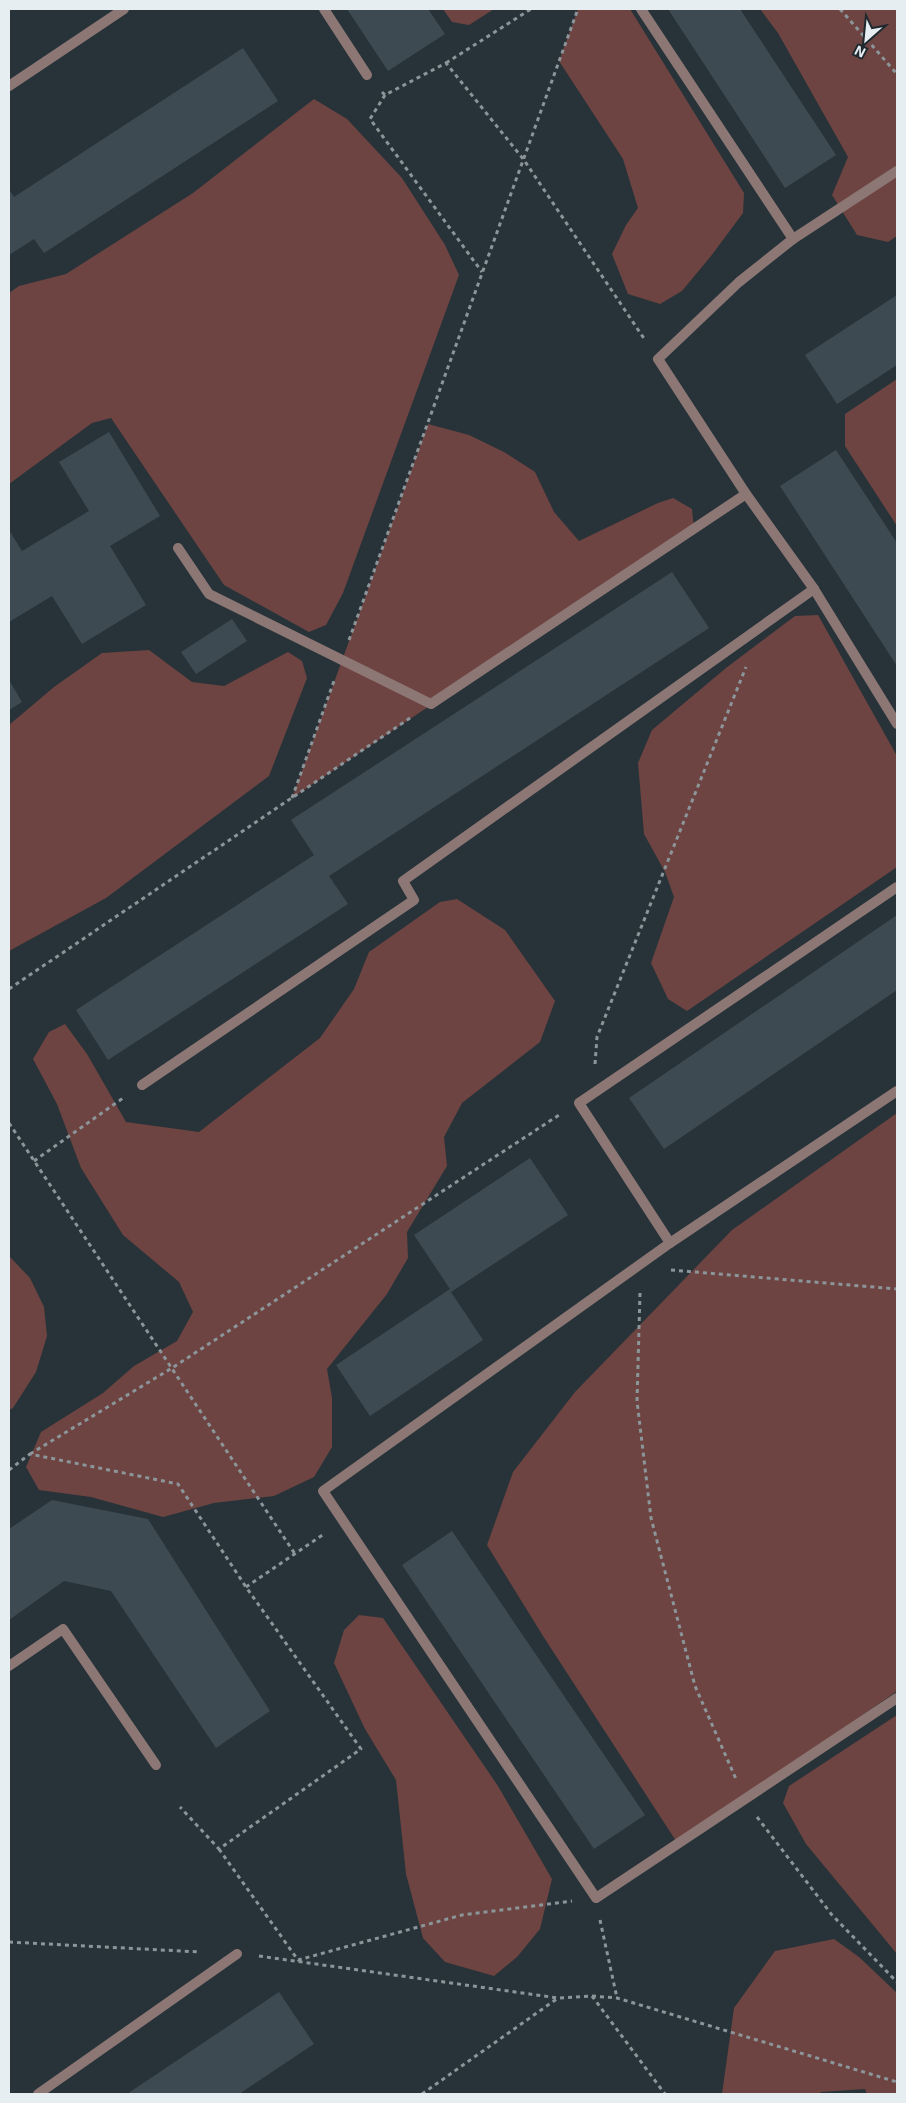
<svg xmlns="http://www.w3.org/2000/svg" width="906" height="2103" viewBox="0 0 906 2103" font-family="'Exo 2',sans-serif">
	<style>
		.green { fill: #6d4441 }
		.building { fill: #3e4a51 }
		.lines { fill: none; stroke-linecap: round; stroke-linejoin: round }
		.path { stroke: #8c959a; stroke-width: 3; stroke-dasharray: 4 4; stroke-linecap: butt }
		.service { stroke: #8c7775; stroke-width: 10 }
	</style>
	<rect width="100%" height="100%" fill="#273339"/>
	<g class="green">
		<polygon points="443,9 494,9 469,25 452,22"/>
		<polygon points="578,9 630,9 744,193 743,213 711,256 682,291 660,304 628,294 612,254 626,225 638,208 623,159 559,61"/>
		<polygon points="760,9 897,9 897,236 888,242 857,235 832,195 848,157 778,33"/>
		<polygon points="314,99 347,119 402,178 445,245 459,275 343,593 326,625 309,632 224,585 111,418 92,423 9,484 9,293 19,286 66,274 193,193"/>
		<polygon points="897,379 897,526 845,446 845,414"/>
		<polygon points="428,424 469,435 504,452 535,472 554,512 579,541 658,503 673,498 692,509 694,529 292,798"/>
		<polygon points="818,615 897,756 897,867 687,1011 668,999 651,963 674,897 665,872 644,834 638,763 652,730 726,668 795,616"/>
		<polygon points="149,650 192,682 224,686 288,652 302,661 307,678 269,776 106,898 9,951 9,725 54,687 102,653"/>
		<polygon points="457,899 505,930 555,1001 540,1042 462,1103 444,1137 447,1166 407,1232 408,1258 387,1294 327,1369 332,1398 332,1447 314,1477 274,1496 214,1503 163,1517 91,1497 39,1490 26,1467 41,1432 103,1393 134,1366 177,1341 193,1312 179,1282 123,1235 81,1168 57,1104 33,1059 49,1032 65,1024 87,1054 126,1122 199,1132 320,1038 354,989 369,952 440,902"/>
		<polygon points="897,1113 897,1691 678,1844 543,1636 487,1545 513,1472 575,1392 732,1230"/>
		<polygon points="9,1256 30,1278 44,1307 47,1336 36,1372 13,1408 9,1410"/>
		<polygon points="359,1615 383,1618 498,1786 552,1879 540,1929 517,1957 494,1976 445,1962 423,1938 406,1874 396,1780 365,1729 334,1663 344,1630"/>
		<polygon points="897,1715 897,1954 806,1844 783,1803 789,1786"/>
		<polygon points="834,1939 859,1957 897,1993 897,2094 867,2094 865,2089 821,2092 819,2094 722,2094 734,2008 775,1951"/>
	</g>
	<g class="building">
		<polygon points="347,9 428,9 445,34 388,71"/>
		<polygon points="668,9 740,9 836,155 785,188"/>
		<polygon points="243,48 278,101 44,253 34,239 9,255 9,189 14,197"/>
		<polygon points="897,295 897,365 837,404 805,355"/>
		<polygon points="109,432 160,516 110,546 146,605 82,644 52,596 9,622 9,530 22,551 89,511 59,462"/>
		<polygon points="836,450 897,543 897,666 780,486"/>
		<polygon points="672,572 709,628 329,876 348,904 108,1060 76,1010 314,855 291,820"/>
		<polygon points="232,619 247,641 196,674 181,652"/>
		<polygon points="9,680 22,702 9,710"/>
		<polygon points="897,915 897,990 664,1149 629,1098"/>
		<polygon points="530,1158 568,1215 451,1292 483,1340 370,1416 336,1365 450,1289 414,1235"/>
		<polygon points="52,1500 148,1519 270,1711 216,1748 111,1591 64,1581 9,1620 9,1529"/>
		<polygon points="452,1531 645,1815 594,1849 402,1565"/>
		<polygon points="279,1992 314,2044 239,2094 127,2094"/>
	</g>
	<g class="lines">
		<g class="path">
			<polyline points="840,9 897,74"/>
			<polyline points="446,63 531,9"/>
			<polyline points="382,92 385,95 446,63 524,160 645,340"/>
			<polyline points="385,95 370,119 482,272"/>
			<polyline points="349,640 578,9"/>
			<polyline points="292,798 334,681"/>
			<polyline points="9,989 410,718"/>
			<polyline points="595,1064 597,1037 746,667"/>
			<polyline points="9,1123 295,1554"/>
			<polyline points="34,1161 123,1098"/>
			<polyline points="671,1270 897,1289"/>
			<polyline points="640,1293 637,1401 651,1518 695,1686 736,1779"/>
			<polyline points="30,1454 172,1368 559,1115"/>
			<polyline points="9,1470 30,1454 178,1484 246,1587 361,1749 219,1849 180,1807"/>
			<polyline points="246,1587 324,1534"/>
			<polyline points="757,1817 832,1915 897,1982"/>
			<polyline points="219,1849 298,1960 462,1915 572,1901"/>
			<polyline points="600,1920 617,1998"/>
			<polyline points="9,1942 200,1952"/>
			<polyline points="259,1956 558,1998 592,1996 617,1998 897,2082"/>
			<polyline points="592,1996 665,2094"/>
			<polyline points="422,2094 558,1998"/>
		</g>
		<g class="service">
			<polyline points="324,9 367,75"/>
			<polyline points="641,9 793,239"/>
			<polyline points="9,86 124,9"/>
			<polyline points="897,171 793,239 739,282 658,359 746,494 814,589 897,724"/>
			<polyline points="178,548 209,594 431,704 746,494"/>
			<polyline points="897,887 579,1103 670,1243 323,1491 596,1898 897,1698"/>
			<polyline points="142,1085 414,900 403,881 814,589"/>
			<polyline points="670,1243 897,1091"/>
			<polyline points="9,1666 63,1629 156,1765"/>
			<polyline points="38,2094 237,1954"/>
		</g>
	</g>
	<rect width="906" height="2103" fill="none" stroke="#e7eef2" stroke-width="20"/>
	<g transform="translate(866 40) rotate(207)" stroke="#1e292f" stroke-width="4" paint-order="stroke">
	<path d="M0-4L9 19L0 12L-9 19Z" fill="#e7eef2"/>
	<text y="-8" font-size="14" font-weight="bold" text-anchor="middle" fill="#e7eef2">N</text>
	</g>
</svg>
